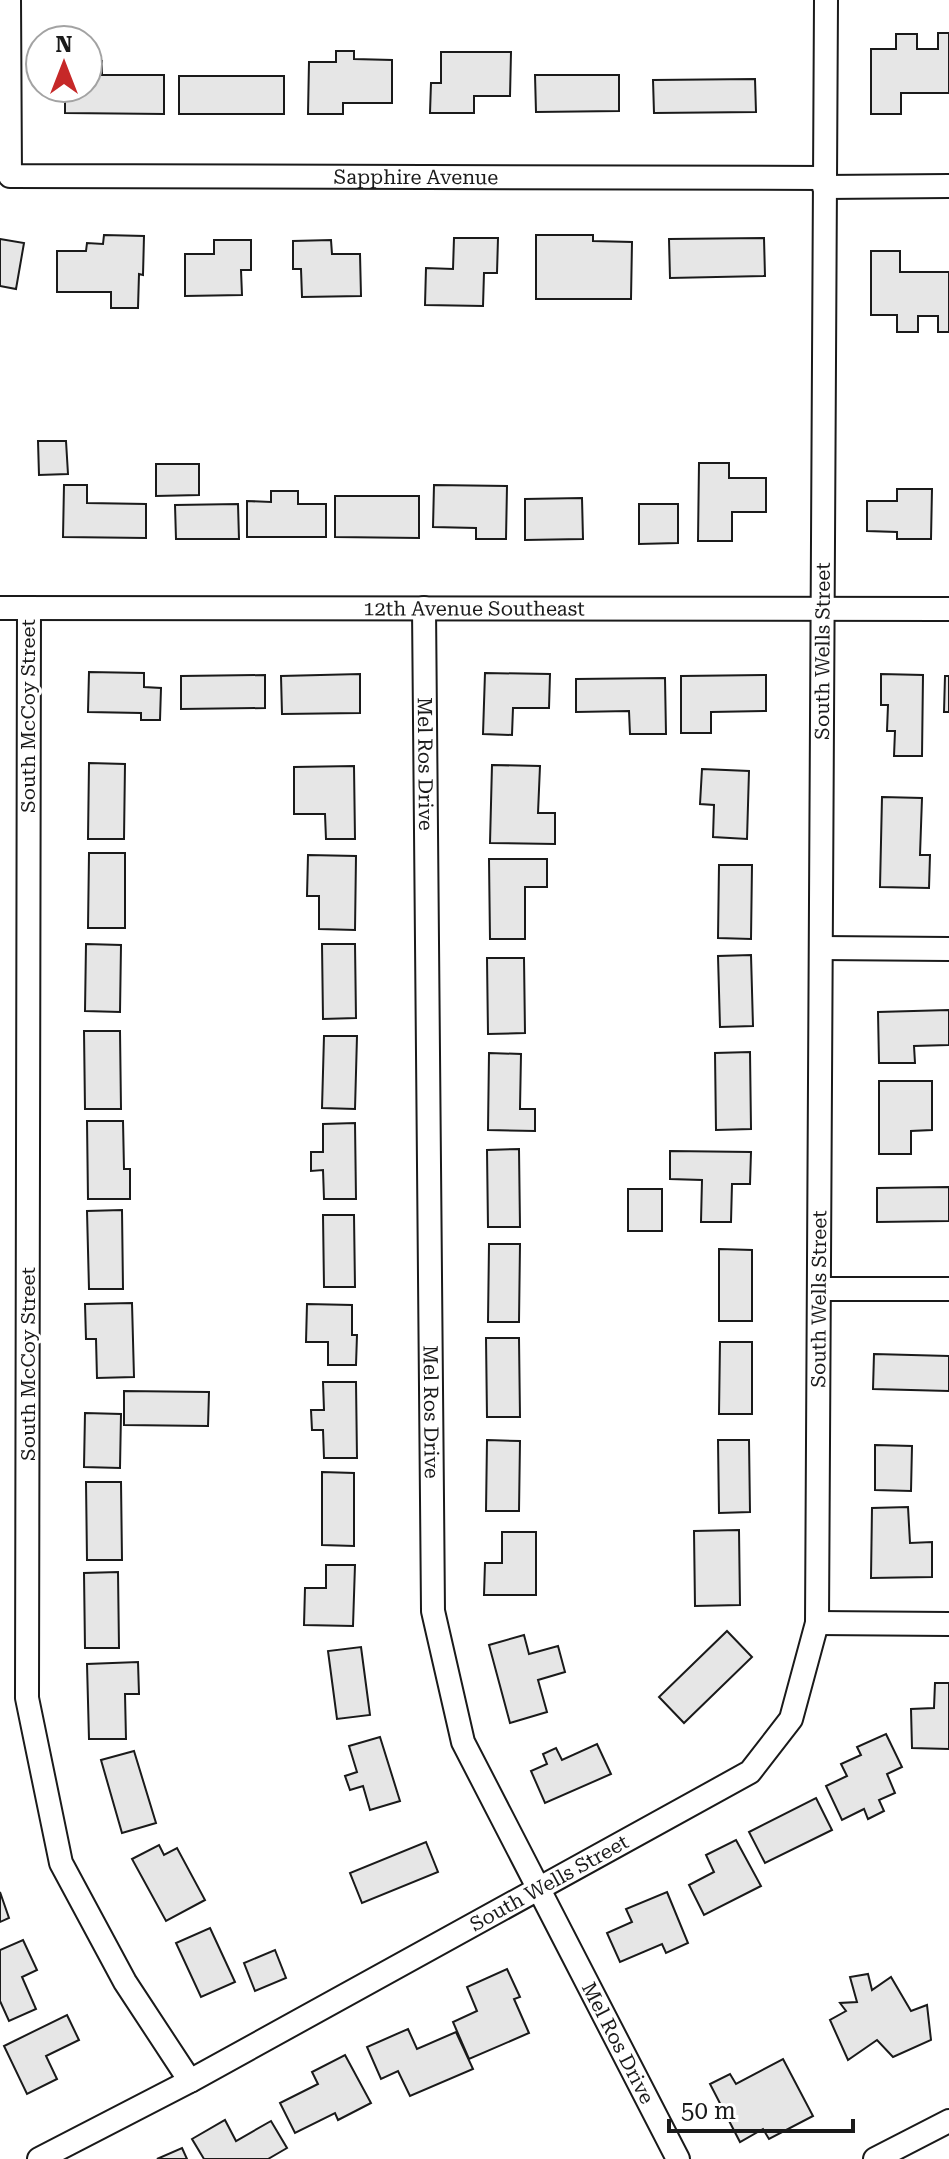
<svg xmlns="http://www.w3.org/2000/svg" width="949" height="2159" viewBox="0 0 949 2159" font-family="'Roboto Serif',serif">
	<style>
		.building { fill: #e6e6e6; stroke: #1a1a1a; stroke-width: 2 }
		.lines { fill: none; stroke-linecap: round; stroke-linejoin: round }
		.minor-casing { stroke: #1a1a1a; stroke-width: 26 }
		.minor { stroke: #fff; stroke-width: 22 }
		.labels { text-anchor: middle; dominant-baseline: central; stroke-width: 6; stroke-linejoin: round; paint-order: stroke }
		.street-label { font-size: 20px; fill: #1a1a1a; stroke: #fff }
	</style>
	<rect width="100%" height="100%" fill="#fff"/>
	<g class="building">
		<polygon points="938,33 949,33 949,93 901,93 901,114 871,114 871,49 896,49 896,34 917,34 917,49 938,49"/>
		<polygon points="336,51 354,51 354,59 392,60 392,103 343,103 343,114 308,114 309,62 336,62"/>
		<polygon points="441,52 511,52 510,96 474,96 474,113 430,113 431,83 441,83"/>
		<polygon points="88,61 102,61 102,75 164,75 164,114 65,113 65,88 88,88"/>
		<polygon points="535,75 619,75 619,111 536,112"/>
		<rect x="179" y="76" width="105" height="38"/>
		<polygon points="755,79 756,112 654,113 653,80"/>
		<polygon points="104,235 144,236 143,275 139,274 138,308 111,308 111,292 57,292 57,251 86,251 87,243 103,244"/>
		<polygon points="536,235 593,235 593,241 632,242 631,299 536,299"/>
		<polygon points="454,238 498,238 497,273 484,273 483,306 425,305 426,268 453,269"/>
		<polygon points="764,238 765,276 670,278 669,239"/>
		<polygon points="0,239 24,243 16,289 0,286"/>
		<polygon points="214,240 251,240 251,270 241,270 242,295 185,296 185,254 214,254"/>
		<polygon points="331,240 332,254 360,254 361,296 302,297 301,269 293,269 293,241"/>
		<polygon points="871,251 900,251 900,272 949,272 949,332 938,332 938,316 918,316 918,332 897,332 897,315 871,315"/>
		<polygon points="38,441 66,441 68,474 39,475"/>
		<polygon points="699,463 729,463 729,478 766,478 766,512 732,512 732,541 698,541"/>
		<polygon points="156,464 199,464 199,495 156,496"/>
		<polygon points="64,485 87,485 87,503 146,504 146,538 63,537"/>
		<polygon points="434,485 507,486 506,539 476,539 476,528 433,527"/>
		<polygon points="897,489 932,489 931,539 897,539 897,532 867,531 867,501 897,501"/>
		<polygon points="271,491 298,491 298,504 326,504 326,537 247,537 247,501 271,502"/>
		<polygon points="335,496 419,496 419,538 335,537"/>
		<polygon points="582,498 583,539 525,540 525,499"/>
		<polygon points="238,504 239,539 176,539 175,505"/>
		<polygon points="639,504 678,504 678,543 639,544"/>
		<polygon points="89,672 144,673 144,687 161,688 160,720 141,720 141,713 88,712"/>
		<polygon points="485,673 550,674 549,708 513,708 512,735 483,734"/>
		<polygon points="360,674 360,713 282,714 281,676"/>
		<polygon points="881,674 923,675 922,756 894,756 895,731 887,731 888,705 881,705"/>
		<polygon points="265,675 265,708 181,709 181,676"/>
		<polygon points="766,675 766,711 711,712 711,733 681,733 681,676"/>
		<polygon points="945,676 949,676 949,712 944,712"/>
		<polygon points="665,678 666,734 630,734 629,711 576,712 576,679"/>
		<polygon points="89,763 125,764 124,839 88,839"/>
		<polygon points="492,765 540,766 538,813 555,813 555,844 490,843"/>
		<polygon points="354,766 355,839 326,839 325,814 294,814 294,767"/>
		<polygon points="702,769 749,771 747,839 713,837 714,805 700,804"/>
		<polygon points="882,797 922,798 920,855 930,855 929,888 880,887"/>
		<polygon points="89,853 125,853 125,928 88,928"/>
		<polygon points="308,855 356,856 355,930 319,929 319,896 307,896"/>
		<polygon points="489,859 547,859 547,887 525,887 525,939 490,939"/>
		<polygon points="719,865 752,865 751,939 718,938"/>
		<polygon points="86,944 121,945 120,1012 85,1011"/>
		<polygon points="322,944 355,944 356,1018 323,1019"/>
		<polygon points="751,955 753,1026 720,1027 718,956"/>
		<polygon points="487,958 524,958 525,1033 488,1034"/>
		<polygon points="949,1010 949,1045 914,1046 915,1063 879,1063 878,1012"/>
		<polygon points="84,1031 120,1031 121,1109 85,1109"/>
		<polygon points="324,1036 357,1036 355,1109 322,1108"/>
		<polygon points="750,1052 751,1129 716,1130 715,1053"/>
		<polygon points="489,1053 521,1054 520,1109 535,1109 535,1131 488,1130"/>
		<polygon points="879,1081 932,1081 932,1130 911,1131 911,1154 879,1154"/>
		<polygon points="87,1121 123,1121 124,1169 130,1169 130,1199 88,1199"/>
		<polygon points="355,1123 356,1199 324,1199 323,1170 311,1171 311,1152 323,1152 323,1124"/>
		<polygon points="519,1149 520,1227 488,1227 487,1150"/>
		<polygon points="670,1151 751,1152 750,1184 732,1184 731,1222 701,1222 702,1180 670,1179"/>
		<polygon points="949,1187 949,1221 877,1222 877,1188"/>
		<rect x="628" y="1189" width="34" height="42"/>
		<polygon points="122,1210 123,1289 89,1289 87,1211"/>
		<polygon points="323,1215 354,1215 355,1287 324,1287"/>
		<polygon points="489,1244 520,1244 519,1322 488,1322"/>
		<polygon points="719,1249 752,1250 752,1321 719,1321"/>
		<polygon points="132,1303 134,1377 97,1378 96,1339 86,1339 85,1304"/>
		<polygon points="307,1304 352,1305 352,1335 357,1335 356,1365 328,1365 328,1342 306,1342"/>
		<polygon points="486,1338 519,1338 520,1417 487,1417"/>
		<polygon points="720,1342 752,1342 752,1414 719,1414"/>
		<polygon points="874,1354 949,1356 949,1391 873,1389"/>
		<polygon points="323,1382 356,1382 357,1458 324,1458 323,1430 312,1430 311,1410 324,1410"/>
		<polygon points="124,1391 209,1392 208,1426 124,1425"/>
		<polygon points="85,1413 121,1414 120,1468 84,1467"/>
		<polygon points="487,1440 520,1441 519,1511 486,1511"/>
		<polygon points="718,1440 749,1440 750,1512 719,1513"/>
		<polygon points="875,1445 912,1446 911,1491 875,1490"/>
		<polygon points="322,1472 354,1473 354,1546 322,1545"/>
		<polygon points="86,1482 121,1482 122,1560 87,1560"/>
		<polygon points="908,1507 910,1543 932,1542 932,1577 871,1578 872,1508"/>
		<polygon points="739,1530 740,1605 695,1606 694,1531"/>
		<polygon points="502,1532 536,1532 536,1595 484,1595 485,1563 502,1563"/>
		<polygon points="326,1565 355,1565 353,1626 304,1625 305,1588 326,1588"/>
		<polygon points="118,1572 119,1648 85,1648 84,1573"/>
		<polygon points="727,1631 752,1657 684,1723 659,1697"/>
		<polygon points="524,1635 529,1654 558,1646 565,1672 538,1680 547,1712 510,1723 489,1645"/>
		<polygon points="361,1647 370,1715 337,1719 328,1651"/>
		<polygon points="138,1662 139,1694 125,1694 126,1739 89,1739 87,1664"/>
		<polygon points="935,1683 949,1683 949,1749 912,1748 911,1709 934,1708"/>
		<polygon points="886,1734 902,1767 887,1774 895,1793 879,1800 884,1811 868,1819 864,1809 842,1820 826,1786 847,1776 841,1764 861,1755 857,1747"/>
		<polygon points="380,1737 400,1801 370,1810 363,1786 350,1790 345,1776 357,1772 349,1746"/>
		<polygon points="597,1744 611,1774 545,1803 531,1771 547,1764 543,1754 556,1748 562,1760"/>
		<polygon points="134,1751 156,1823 122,1833 101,1760"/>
		<polygon points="816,1798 832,1830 765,1863 749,1832"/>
		<polygon points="736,1840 761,1886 704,1915 689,1885 714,1872 706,1855"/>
		<polygon points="426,1842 438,1872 362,1903 350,1873"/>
		<polygon points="159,1845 164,1855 177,1848 205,1900 166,1921 132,1859"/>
		<polygon points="0,1892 9,1918 0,1922"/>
		<polygon points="667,1892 688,1943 666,1953 662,1944 620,1962 607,1933 632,1922 626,1909"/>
		<polygon points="210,1928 235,1982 201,1997 176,1943"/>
		<polygon points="23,1940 37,1970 22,1977 36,2009 9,2021 0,2001 0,1950"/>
		<polygon points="275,1950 286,1978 255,1991 244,1963"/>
		<polygon points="507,1969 520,1997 514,1999 529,2033 469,2059 453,2022 477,2011 467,1987"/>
		<polygon points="868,1974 872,1990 891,1977 911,2011 927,2005 931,2040 893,2057 877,2040 848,2060 830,2020 846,2011 840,2003 857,2002 850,1977"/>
		<polygon points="67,2015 79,2040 46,2056 57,2079 27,2094 4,2046"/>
		<polygon points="408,2029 417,2049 456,2032 473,2069 410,2096 398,2071 381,2079 367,2047"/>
		<polygon points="345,2055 371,2103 338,2120 335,2113 295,2133 280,2103 318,2084 312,2072"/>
		<polygon points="783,2059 813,2116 769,2139 763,2129 740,2142 710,2084 730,2074 736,2084"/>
		<polygon points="225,2120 236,2141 271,2121 287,2148 268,2159 204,2159 192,2139"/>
		<polygon points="182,2148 187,2159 157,2159"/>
	</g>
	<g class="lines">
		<defs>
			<g id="minor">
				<path id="s1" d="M9 0 10 176 824 178"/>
				<polyline points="824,187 949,186"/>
				<path id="s2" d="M0 608 949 609"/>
				<polyline points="29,608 27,1698 61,1863 125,1982 190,2081"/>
				<path id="s3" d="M424 608 433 1611 463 1742 678 2159"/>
				<polyline points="821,948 949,949"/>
				<polyline points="820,1289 949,1289"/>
				<polyline points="817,1623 949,1624"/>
				<path id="s4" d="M39 2159 190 2081 750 1772 791 1719 817 1623 826 0"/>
				<polyline points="875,2159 949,2121"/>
			</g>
		</defs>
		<use href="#minor" class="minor-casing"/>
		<use href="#minor" class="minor"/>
	</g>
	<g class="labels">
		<g class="street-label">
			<text stroke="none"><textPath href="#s1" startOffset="582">Sapphire Avenue</textPath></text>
			<text stroke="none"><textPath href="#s2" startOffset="474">12th Avenue Southeast</textPath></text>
			<text stroke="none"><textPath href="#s4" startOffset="1948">South Wells Street</textPath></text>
			<text transform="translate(28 716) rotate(-90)">South McCoy Street</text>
			<text stroke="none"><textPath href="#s3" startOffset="156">Mel Ros Drive</textPath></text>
			<text stroke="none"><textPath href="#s4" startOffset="1300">South Wells Street</textPath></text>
			<text transform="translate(28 1364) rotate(-90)">South McCoy Street</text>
			<text stroke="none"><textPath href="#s3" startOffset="804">Mel Ros Drive</textPath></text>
			<text stroke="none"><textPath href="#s4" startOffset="580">South Wells Street</textPath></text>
			<text stroke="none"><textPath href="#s3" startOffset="1476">Mel Ros Drive</textPath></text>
		</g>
	</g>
	<g transform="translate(64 64)"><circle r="38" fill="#ffffff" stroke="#a3a3a3" stroke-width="2"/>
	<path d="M0-6L14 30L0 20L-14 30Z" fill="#c62828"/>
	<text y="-12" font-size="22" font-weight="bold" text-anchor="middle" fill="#1a1a1a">N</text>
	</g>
	<path d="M669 2119v12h184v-12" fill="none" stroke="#1a1a1a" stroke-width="4"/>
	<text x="681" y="2119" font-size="24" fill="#1a1a1a" stroke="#ffffff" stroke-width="6" paint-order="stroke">50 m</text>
</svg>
